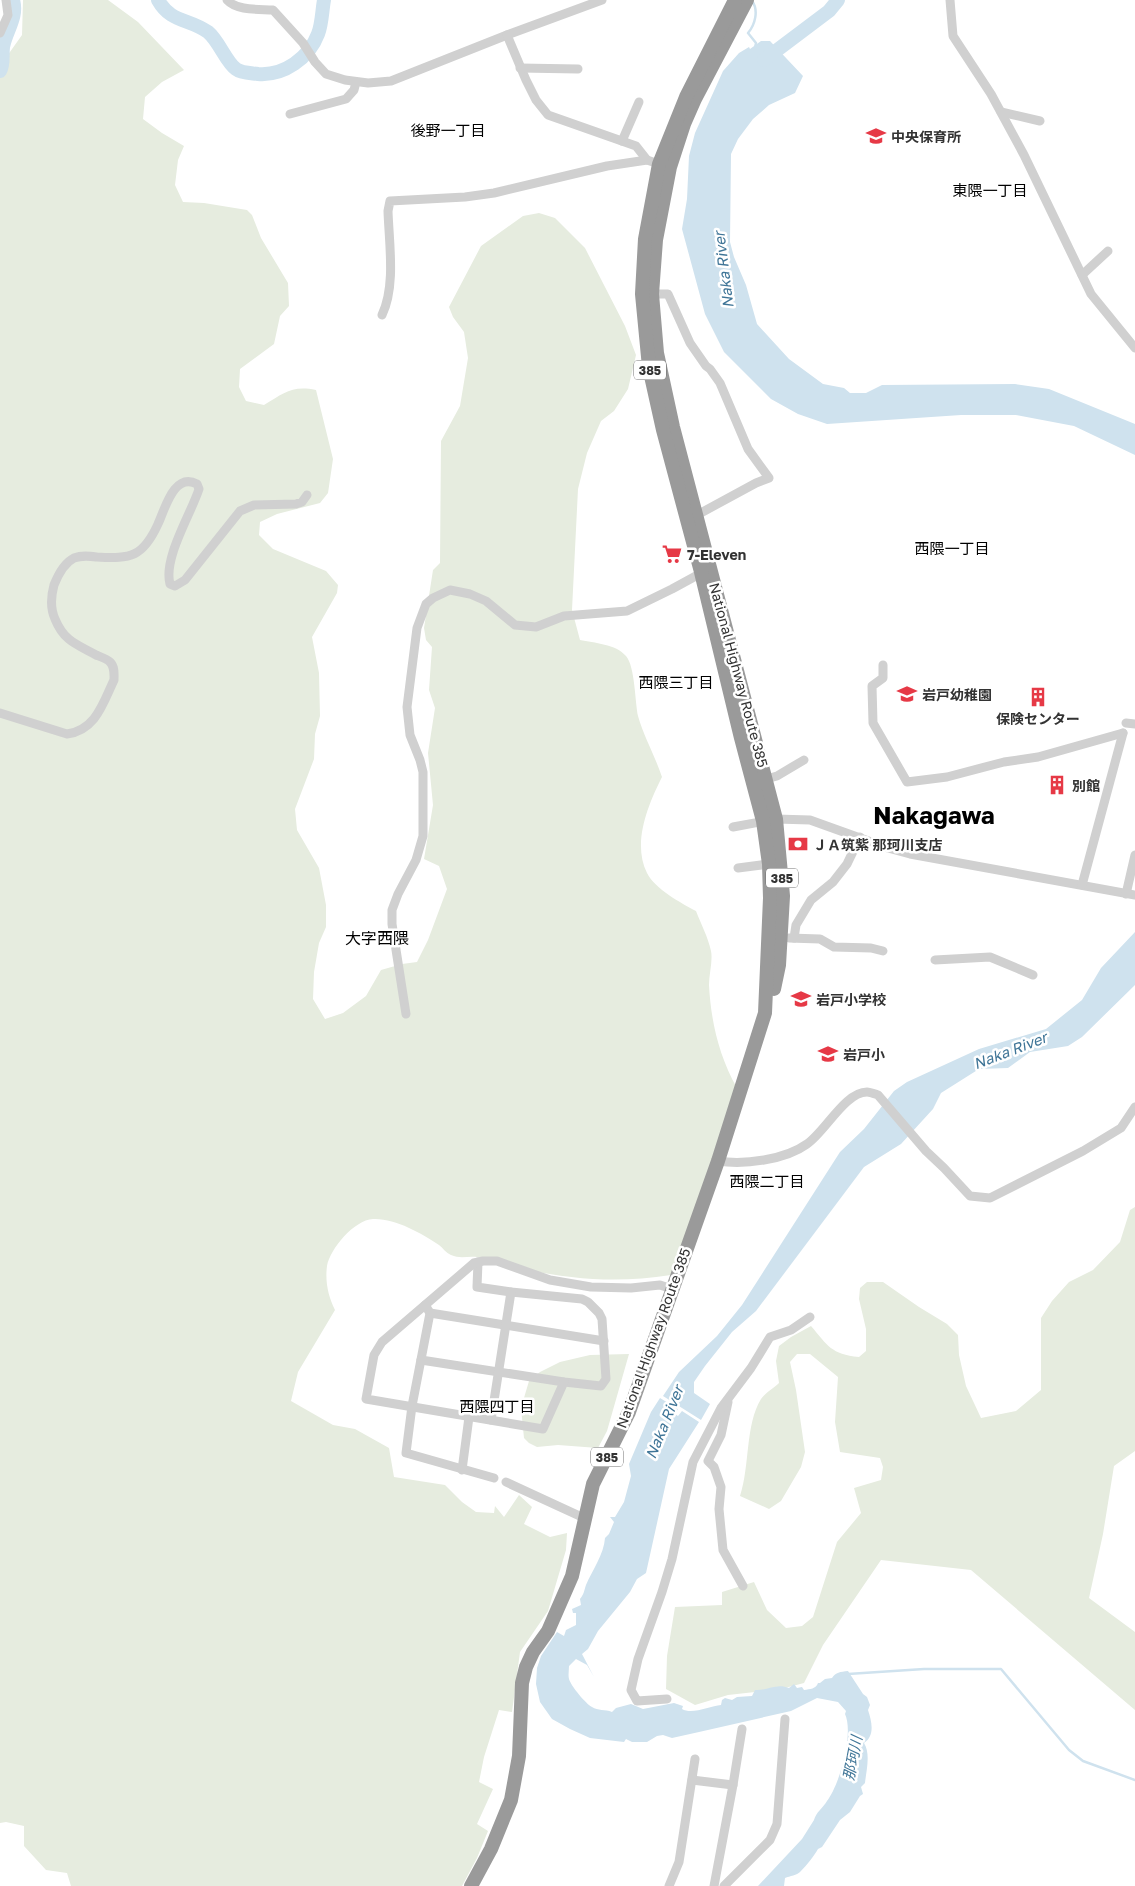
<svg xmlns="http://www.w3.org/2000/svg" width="1135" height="1886" viewBox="0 0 1135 1886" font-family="'Golos Text','Noto Sans JP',sans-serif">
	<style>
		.green { fill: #e6ecdf }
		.water { fill: #cfe2ee }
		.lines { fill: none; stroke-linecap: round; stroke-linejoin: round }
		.stream { stroke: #cfe2ee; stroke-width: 2.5 }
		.river { stroke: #cfe2ee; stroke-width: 14 }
		.minor { stroke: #d0d0d0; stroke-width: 9 }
		.highway { stroke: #9a9a9a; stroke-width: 14 }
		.labels { text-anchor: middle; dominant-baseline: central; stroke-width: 5; stroke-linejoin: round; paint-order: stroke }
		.shield { fill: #fff; stroke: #707070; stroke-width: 1 }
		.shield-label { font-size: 12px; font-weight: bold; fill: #333 }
		.poi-label { font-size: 14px; font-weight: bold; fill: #333; stroke: #fff; text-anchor: start }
		.street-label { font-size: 14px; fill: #333; stroke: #fff }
		.neighbourhood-label { font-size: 15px; fill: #000; stroke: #fff }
		.water-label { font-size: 15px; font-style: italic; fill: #3f7597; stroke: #fff }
		.quarter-label { font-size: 16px; fill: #000; stroke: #fff }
		.town-label { font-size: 24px; font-weight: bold; fill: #000; stroke: #fff }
	</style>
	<rect width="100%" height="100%" fill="#fff"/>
	<g class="green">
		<path d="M23 0H108L138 22 184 70 162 82 145 97 143 119 162 133 184 146 178 160 175 185 183 202 204 203 247 210 252 215 261 238 288 283 289 306 280 316 274 344 240 369 239 387 246 401 264 405C284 393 292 385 316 390L333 459 328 493 320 503 277 514 260 522 259 535 273 549 326 571 338 585 337 593 312 637 319 673 320 716 315 734 314 759 295 809 297 830 319 868 326 905V927L319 943 314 972 313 999 325 1019 343 1013 366 996 381 970 402 964 417 962 428 940 447 889 439 866 424 859 433 805 428 753 435 708 429 690 432 647 426 640 424 628 433 570 440 563 441 441 460 406 468 358 464 332 453 317 449 307 481 246 523 216 539 213 555 218 585 248 625 326 636 355 628 389 614 411 601 421 587 453 578 489 572 610 580 640C594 643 616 644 626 656 635 666 635 702 638 716 644 737 655 756 662 777 648 805 632 843 647 873 655 889 681 903 696 911 701 924 708 937 711 951 713 961 709 974 709 985 711 1022 719 1056 737 1088L671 1275C614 1284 569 1279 513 1267 501 1265 489 1259 477 1257 467 1256 460 1259 451 1255 446 1253 443 1248 439 1245 421 1233 395 1218 373 1219 354 1220 330 1249 327 1266 325 1281 328 1296 335 1310L298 1372 291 1401 333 1425 355 1429 389 1448 394 1477 445 1485 462 1502 476 1512 494 1513 495 1506 504 1517 519 1495 532 1507 524 1524 550 1537 567 1533 566 1550 548 1611 520 1652 512 1712 499 1710 484 1757 479 1782 493 1789 477 1824 488 1831 477 1858 462 1886H71L67 1873 46 1870 24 1846V1826L6 1822 0 1823V66L22 35Z"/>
		<path d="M1135 1207V1451L1114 1466 1103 1534 1089 1598 1135 1632V1710L971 1570 881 1560 823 1645 804 1683 781 1689 728 1695 695 1705 666 1689 667 1656 675 1607 722 1605V1592L754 1582 767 1610 786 1628 802 1626 813 1617 837 1542 861 1513 854 1488 881 1480 883 1467 880 1458 840 1452 835 1422 838 1377 810 1354H797L790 1362 796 1390 805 1452 801 1467 781 1501 769 1509 740 1496C750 1466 745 1425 761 1399 765 1393 774 1388 779 1383L776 1361 779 1346 791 1337 811 1326C828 1346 831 1354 859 1357L866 1351V1329L859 1299 860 1288 867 1282H883L919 1307 947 1324 958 1335 959 1355 966 1386 981 1418 1016 1411 1041 1390V1318L1052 1301 1069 1282 1093 1270 1120 1242 1130 1210Z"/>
		<polygon points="629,1354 607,1431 598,1448 558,1445 537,1447 529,1443 524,1438 521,1408 529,1381 540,1372 560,1362 590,1355"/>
	</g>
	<g class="water">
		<polygon points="761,41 770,41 803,76 795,93 769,105 753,119 738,139 731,154 730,242 734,257 746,285 757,324 789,359 823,384 844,388 850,393 866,393 882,385 1015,384 1049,389 1135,424 1135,455 1074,426 1016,415 961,415 827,424 798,414 771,399 724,352 705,314 682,229 687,199 689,156 695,133 723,71 739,53 749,47 750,49"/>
		<polygon points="1135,932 1135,985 1082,1037 1068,1046 1030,1052 1008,1068 979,1069 941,1093 933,1109 901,1144 864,1167 756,1311 732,1332 705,1366 694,1382 694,1393 710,1404 701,1420 663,1396 679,1372 717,1336 742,1305 840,1152 864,1129 894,1091 907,1082 979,1049 1046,1029 1082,1000 1101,968"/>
		<path d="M660 1398 678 1409 675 1414 678 1416 682 1411 699 1422 669 1469 646 1573 637 1579 630 1592 598 1631 588 1649 582 1654 594 1677 587 1665 576 1659 569 1666C569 1670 568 1675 569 1679 571 1686 586 1704 592 1707 598 1711 605 1709 612 1712L616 1708 631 1704 643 1709 674 1703 683 1706 682 1709C692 1715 710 1706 721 1705L722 1700 725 1698 732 1700 737 1697 752 1696 755 1690C767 1691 776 1683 789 1688L794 1684 797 1688 802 1687 804 1690C810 1689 816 1689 818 1683H820L825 1679 832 1678C836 1672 840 1672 848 1671L863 1694 867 1697 870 1705 868 1710C872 1722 875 1736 864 1743 871 1754 866 1772 865 1783L861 1787 863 1794 860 1796 850 1812 840 1820 822 1847 818 1849C814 1856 807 1865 800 1872 797 1875 790 1876 785 1878L784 1886H758L802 1839 814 1820C816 1812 823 1808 827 1801 840 1784 854 1733 845 1714L846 1711 838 1702 817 1698 791 1711 699 1732 672 1738 663 1735 657 1736 647 1742H632L626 1739 624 1742 590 1738 570 1729 552 1719 540 1702 536 1684 537 1668 541 1656 557 1632 564 1636 566 1630 576 1625V1613H573L572 1609 581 1605 580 1599C584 1594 584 1591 586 1585 592 1571 604 1554 605 1538L609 1534 614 1522 610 1517H615L624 1502 631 1476 629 1464 651 1412Z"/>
	</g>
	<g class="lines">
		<g class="stream">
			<path d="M752 1C759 10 755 25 748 33L756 43 755 48"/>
			<polyline points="848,1674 924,1669 1001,1669 1069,1750 1083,1761 1135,1780"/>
		</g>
		<g class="river">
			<path d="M158 0C171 23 188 18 208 32 219 41 226 62 236 69 241 73 251 73 258 74 284 76 309 58 318 34 322 24 322 11 324 0"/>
			<polyline points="764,60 829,11 838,0"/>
			<path d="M0 71C4 64 2 56 3 47 6 31 18 17 13 0"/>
		</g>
		<g class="minor">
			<path d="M227 0C237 11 259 9 273 10L303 43 315 62 326 74 345 80 368 83 391 81 507 35 602 0"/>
			<polyline points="950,0 953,36 991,94 1024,155 1091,294 1135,348"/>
			<polyline points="0,33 8,15 6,0"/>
			<polyline points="507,35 526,80 536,100 548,115 636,146 647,160"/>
			<polyline points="520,68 578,69"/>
			<polyline points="1001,112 1040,121"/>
			<polyline points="290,114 346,99 354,90 356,82"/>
			<polyline points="622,141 639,102"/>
			<polyline points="1082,275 1108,251"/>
			<polyline points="652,294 668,294 690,343 706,366 710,369 720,383 748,449 769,478 756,483 697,515"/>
			<path d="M382 315C396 286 389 243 388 211L390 201 465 197 494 193 607 166 647 160 662 165"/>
			<polyline points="883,665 883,678 872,686 873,723 907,782 947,777 1004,762 1038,757 1123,733"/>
			<path d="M0 713 67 734C96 730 103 703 114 680 114 674 115 667 110 662 107 659 101 657 96 655 76 644 64 641 55 619 50 608 51 596 54 585 58 575 64 563 74 558 82 555 89 556 97 557 131 559 143 557 158 524 165 509 174 472 197 484L199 489C191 514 163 558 170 584L175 586 185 580 240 511 254 505 296 504 302 502 307 495"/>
			<polyline points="1126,723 1135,724"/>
			<polyline points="766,779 777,776 804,760"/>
			<polyline points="733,827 776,819 810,820 888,848 910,854 1135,895"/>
			<polyline points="738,868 769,864"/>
			<polyline points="1082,885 1123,733"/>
			<polyline points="1126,894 1135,855"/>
			<polyline points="789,938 820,939 834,947 871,948 883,951"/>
			<polyline points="794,938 796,925 811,900 833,882 847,864 860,837"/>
			<polyline points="935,960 990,957 1033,975"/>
			<polyline points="406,1014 392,924 392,910 398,894 416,860 423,836 423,772 420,760 410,735 407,707 417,628 426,604 433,598 450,590 470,594 486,601 515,625 536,627 564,616 627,611 672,589 705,571"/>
			<path d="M718 1161C744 1165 785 1160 807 1144 825 1132 845 1092 867 1092 870 1092 875 1094 878 1095L926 1151 944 1168 970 1196 990 1198 1083 1151 1121 1128 1135 1107"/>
			<polyline points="425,1305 430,1313 412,1406 406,1453 494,1478"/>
			<polyline points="430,1313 604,1341"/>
			<polyline points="421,1360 564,1382 601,1386 606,1379 602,1319 599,1313 588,1302 582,1299 511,1292 477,1287 478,1262"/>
			<polyline points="564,1382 543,1429 366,1399 374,1355 382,1342 474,1263 483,1261 497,1261 550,1280 591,1287 631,1288 660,1285 672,1289"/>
			<polyline points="728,1402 721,1435 708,1461 714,1467 721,1487 719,1509 723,1550 743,1586"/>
			<polyline points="491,1420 511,1292"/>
			<polyline points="462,1470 469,1417"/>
			<polyline points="506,1482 584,1518"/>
			<polyline points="667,1699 637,1701 631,1690 638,1659 662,1592 672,1559 693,1462 721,1408 751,1368 770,1337 791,1330 810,1317"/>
			<polyline points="692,1780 733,1785 742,1729"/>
			<polyline points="669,1886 679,1862 695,1759"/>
			<polyline points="714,1886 733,1785"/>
			<polyline points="724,1886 770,1840 777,1824 785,1719"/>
		</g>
		<g class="highway">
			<polyline points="747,0 695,99 684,124 670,167 656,240 652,294 657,353 673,427 776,819 783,896 779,965 774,989"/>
			<polyline points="471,1886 491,1849 511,1800 519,1756 522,1683 526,1667 533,1652 548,1631 572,1576 593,1484 629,1412 718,1161 765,1013 770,898 769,864 763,821 741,738 701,572 663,430 649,367 642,294 645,239 659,164 686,97 735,0"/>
		</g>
	</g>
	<defs>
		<symbol id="school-bare" viewBox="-9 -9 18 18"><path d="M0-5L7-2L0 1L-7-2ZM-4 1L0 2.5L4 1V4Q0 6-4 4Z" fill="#e63946" stroke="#fff" stroke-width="2.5" paint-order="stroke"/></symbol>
		<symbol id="supermarket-bare" viewBox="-9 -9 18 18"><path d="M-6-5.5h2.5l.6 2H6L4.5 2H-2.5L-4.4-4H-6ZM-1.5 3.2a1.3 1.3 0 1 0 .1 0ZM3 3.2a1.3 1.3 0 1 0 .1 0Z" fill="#e63946" stroke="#fff" stroke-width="2.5" paint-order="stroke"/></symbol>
		<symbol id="building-bare" viewBox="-9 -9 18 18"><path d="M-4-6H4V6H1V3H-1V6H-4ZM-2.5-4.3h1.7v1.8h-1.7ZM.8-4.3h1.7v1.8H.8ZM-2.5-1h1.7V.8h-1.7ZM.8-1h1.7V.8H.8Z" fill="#e63946" stroke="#fff" stroke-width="2.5" paint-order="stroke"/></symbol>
		<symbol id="bank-bare" viewBox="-9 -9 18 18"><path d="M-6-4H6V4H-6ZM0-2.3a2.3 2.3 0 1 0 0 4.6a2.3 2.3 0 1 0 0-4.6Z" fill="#e63946" stroke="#fff" stroke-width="2.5" paint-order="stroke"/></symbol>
	</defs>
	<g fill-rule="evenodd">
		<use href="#school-bare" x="862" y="122" width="28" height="28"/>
		<use href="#supermarket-bare" x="658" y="540" width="28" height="28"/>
		<use href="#school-bare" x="893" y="680" width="28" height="28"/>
		<use href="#building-bare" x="1024" y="683" width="28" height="28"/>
		<use href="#building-bare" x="1043" y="771" width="28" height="28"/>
		<use href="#bank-bare" x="784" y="830" width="28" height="28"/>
		<use href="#school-bare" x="787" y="985" width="28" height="28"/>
		<use href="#school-bare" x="814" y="1040" width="28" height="28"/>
	</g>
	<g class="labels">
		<g class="shield">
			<rect x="634" y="360.5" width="32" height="19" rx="4"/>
			<rect x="766" y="868.5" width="32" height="19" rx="4"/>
			<rect x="591" y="1447.5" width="32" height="19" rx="4"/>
		</g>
		<g class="shield-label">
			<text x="650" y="370">385</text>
			<text x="782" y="878">385</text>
			<text x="607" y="1457">385</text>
		</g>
		<g class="poi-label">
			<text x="891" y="136">中央保育所</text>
			<text x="687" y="554">7-Eleven</text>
			<text x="922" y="694">岩戸幼稚園</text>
			<text x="1038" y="718" text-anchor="middle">保険センター</text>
			<text x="1072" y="785">別館</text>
			<text x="813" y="844">ＪＡ筑紫 那珂川支店</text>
			<text x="816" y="999">岩戸小学校</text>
			<text x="843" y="1054">岩戸小</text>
		</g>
		<g class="street-label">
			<text transform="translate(739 675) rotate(75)">National Highway Route 385</text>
			<text transform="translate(653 1338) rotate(-70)">National Highway Route 385</text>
		</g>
		<g class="neighbourhood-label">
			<text x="448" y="130">後野一丁目</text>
			<text x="990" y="190">東隈一丁目</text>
			<text x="952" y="548">西隈一丁目</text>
			<text x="676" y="682">西隈三丁目</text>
			<text x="767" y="1181">西隈二丁目</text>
			<text x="497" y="1406">西隈四丁目</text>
		</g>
		<g class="water-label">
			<text transform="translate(723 270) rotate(-97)">Naka River</text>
			<text transform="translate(1010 1050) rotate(-21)">Naka River</text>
			<text transform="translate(664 1422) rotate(-68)">Naka River</text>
			<text transform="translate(852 1758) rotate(-79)">那珂川</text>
		</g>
		<g class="quarter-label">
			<text x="377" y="938">大字西隈</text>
		</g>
		<g class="town-label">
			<text x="934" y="814">Nakagawa</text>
		</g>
	</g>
</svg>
